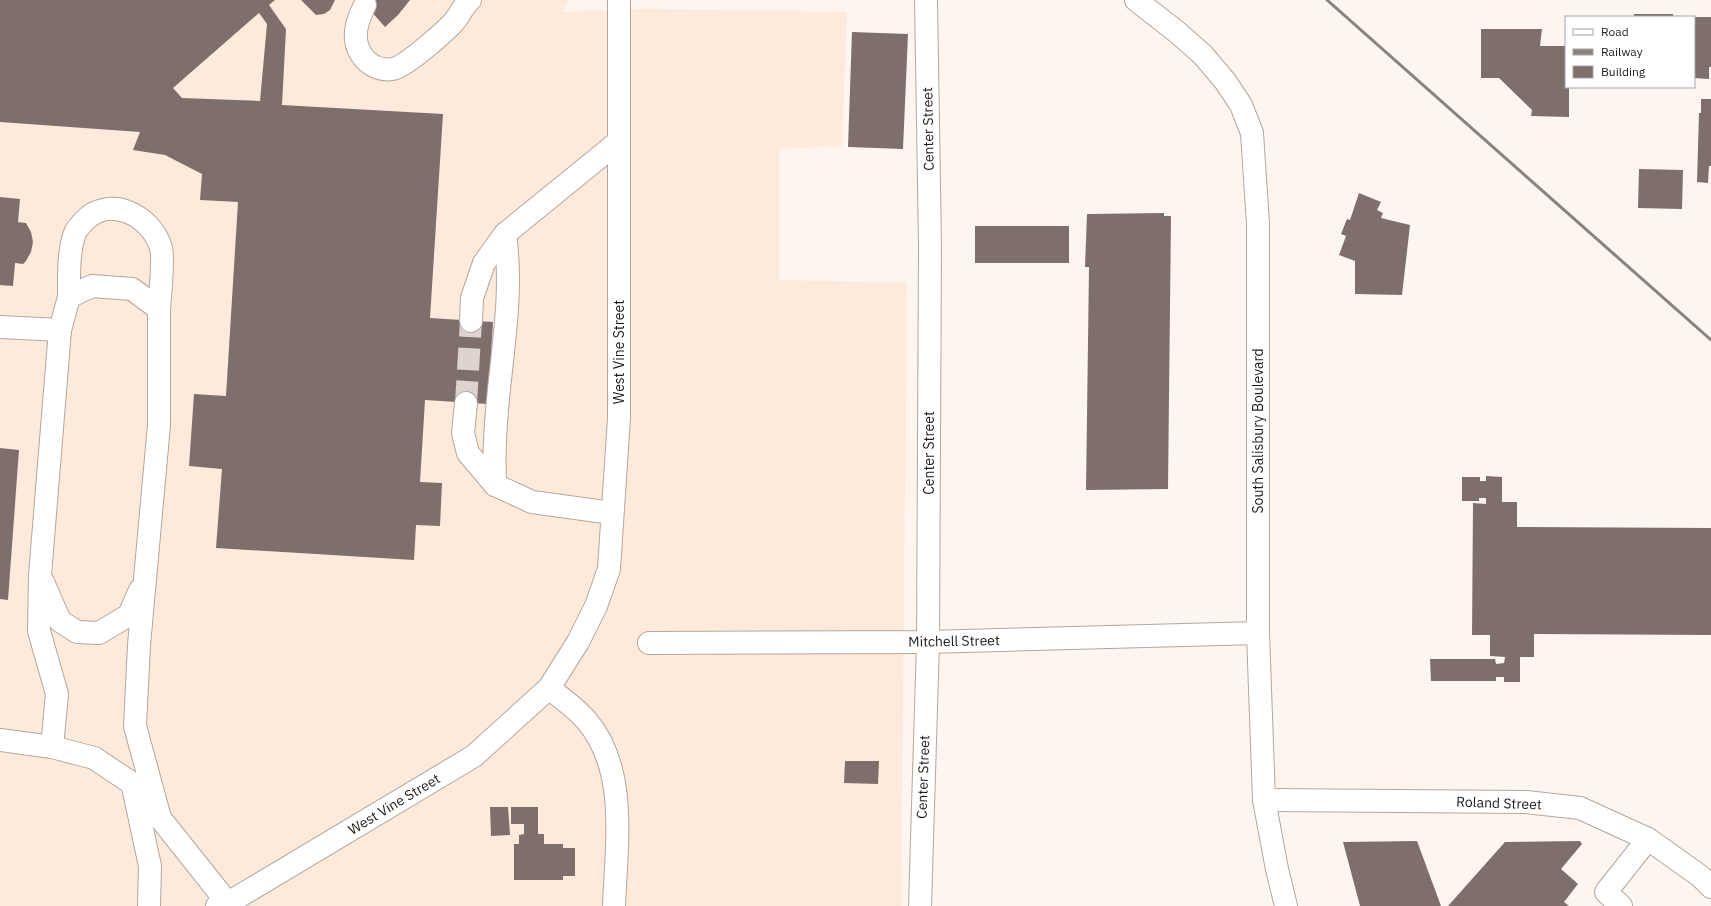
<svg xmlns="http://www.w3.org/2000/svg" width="1711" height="906" viewBox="0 0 1711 906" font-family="'IBM Plex Sans',sans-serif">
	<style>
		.built { fill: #feeada }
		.building { fill: #7f6f6c; fill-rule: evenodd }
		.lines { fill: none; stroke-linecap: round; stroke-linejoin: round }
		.minor-tunnel { stroke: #ddd4cf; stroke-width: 22; stroke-dasharray: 22 11; stroke-linecap: butt }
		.minor-casing { stroke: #b3a79d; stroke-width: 24 }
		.major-casing { stroke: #b3a79d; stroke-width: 24 }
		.minor { stroke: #fff; stroke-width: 22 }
		.major { stroke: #fff; stroke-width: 22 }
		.rail { stroke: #89827d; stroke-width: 3 }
		.labels { text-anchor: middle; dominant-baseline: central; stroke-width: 4; stroke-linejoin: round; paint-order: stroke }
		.street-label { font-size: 14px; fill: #201b17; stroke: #fff }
	</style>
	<rect width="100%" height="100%" fill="#fef5ef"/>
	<polygon class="built" points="0,0 569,0 562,12 648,9 847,12 842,146 779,149 779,280 907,283 901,906 0,906"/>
	<g class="building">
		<path d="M0 0H275L269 5 286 29 282 105 443 114 430 318 493 322 488 404 425 400 420 482 442 483 440 526 416 525 414 560 216 548 222 469 189 466 194 394 226 396 238 202 200 200 202 174 165 155 133 150 140 132 0 122ZM259 13 267 24 260 101 182 98 173 88Z"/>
		<polygon points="301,0 335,0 330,10 324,14 316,15"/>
		<polygon points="361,0 410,0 398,15 385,27"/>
		<rect x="1634" y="14" width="39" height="3"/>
		<polygon points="1694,17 1711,17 1711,67 1709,67 1709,79 1694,78"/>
		<polygon points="1481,29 1542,29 1540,46 1566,46 1566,87 1569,87 1569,117 1531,116 1532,110 1499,78 1481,78"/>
		<polygon points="852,32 908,34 903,149 848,147"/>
		<polygon points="1701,99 1711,99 1711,166 1709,166 1708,183 1697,182 1699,113 1701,113"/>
		<polygon points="1639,169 1683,170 1682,209 1638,208"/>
		<polygon points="1359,193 1381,202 1377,210 1383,213 1381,218 1410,225 1402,295 1355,294 1355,261 1339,255 1346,236 1341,234 1347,219 1350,220"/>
		<polygon points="0,197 20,199 18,222 26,223 31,232 33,242 31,252 26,261 23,264 15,263 13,286 0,285"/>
		<polygon points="1164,213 1164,216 1171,216 1168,489 1086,490 1089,267 1085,267 1087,214"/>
		<rect x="975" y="226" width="94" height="37"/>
		<polygon points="0,448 19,450 8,600 0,599"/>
		<polygon points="1486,476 1502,477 1502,502 1517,502 1517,527 1711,528 1711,635 1534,634 1534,657 1520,657 1520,682 1504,682 1504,677 1496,677 1496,681 1431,681 1430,659 1495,659 1496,664 1504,663 1505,657 1490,656 1490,635 1472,635 1473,503 1486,504 1486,498 1479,498 1479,501 1462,501 1462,477 1480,477 1480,481 1486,481"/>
		<polygon points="845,761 879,761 878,784 844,783"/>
		<polygon points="490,807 508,807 510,835 491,836"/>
		<polygon points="511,807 538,807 538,834 544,834 544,844 563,844 563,848 575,848 575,876 563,876 563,880 514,880 514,844 519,844 519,835 524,834 524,824 511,824"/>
		<polygon points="1417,841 1441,906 1360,906 1343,842"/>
		<polygon points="1580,841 1582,844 1561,869 1578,884 1564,902 1569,906 1448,906 1505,842"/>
	</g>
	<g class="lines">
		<polyline class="minor-tunnel" points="466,403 471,321"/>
		<defs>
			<g id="minor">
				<path d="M365 5C357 21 351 38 361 54 368 65 380 71 393 69 405 67 442 34 452 24 459 17 462 7 470 0"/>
				<path d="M69 297C69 277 68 252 75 233 76 229 81 225 84 221 110 194 152 216 161 248 164 259 160 296 159 309"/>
				<polyline points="471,321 472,298 484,263 505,234 618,142"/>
				<polyline points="0,327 60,330"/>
				<polyline points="466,403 463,433 468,453 495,485 532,502 612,513"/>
				<path d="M495 485C495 471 494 456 495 442 497 373 515 304 505 234"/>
				<polyline points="43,582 60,621 77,632 99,633 129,615 140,590"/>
				<polyline points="649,643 928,642 1258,633"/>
				<path d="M549 688C561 698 576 708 586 720 629 769 616 846 614 906"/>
				<polyline points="0,740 52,747 94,758 133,784 230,906"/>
				<polyline points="52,747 57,694 39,631 40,575 60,330 69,297 92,286 132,289 159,309 159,425 139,645 135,726 160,818"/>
				<polyline points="133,787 150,866 149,906"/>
				<polyline points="1264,800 1526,802 1580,808 1648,839 1700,876 1711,887"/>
				<polyline points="217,906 228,903 474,756 549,688 578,642 596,606 609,569 619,418 619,0"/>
				<polyline points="920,906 928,642 930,246 926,0"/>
				<polyline points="1621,906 1606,892 1648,839"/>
			</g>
			<polyline id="major" points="1136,0 1177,32 1203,55 1225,81 1241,105 1252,133 1258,224 1258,633 1264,800 1277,869 1286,906"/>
		</defs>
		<use href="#minor" class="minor-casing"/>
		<use href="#major" class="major-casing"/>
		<use href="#minor" class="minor"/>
		<use href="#major" class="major"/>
		<polyline class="rail" points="1327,0 1711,340"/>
	</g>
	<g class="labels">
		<g class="street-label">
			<text transform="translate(928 129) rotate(-91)">Center Street</text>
			<text transform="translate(619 352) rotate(-90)">West Vine Street</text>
			<text transform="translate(1258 431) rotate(-90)">South Salisbury Boulevard</text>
			<text transform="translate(929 453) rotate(-90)">Center Street</text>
			<text transform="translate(954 641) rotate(-1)">Mitchell Street</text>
			<text transform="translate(923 777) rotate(-88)">Center Street</text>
			<text transform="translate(1499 803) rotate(2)">Roland Street</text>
			<text transform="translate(394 804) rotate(-31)">West Vine Street</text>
		</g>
	</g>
	<rect x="1565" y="16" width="130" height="72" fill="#ffffff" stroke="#a6a4a2"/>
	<rect x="1573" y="29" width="20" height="6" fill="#ffffff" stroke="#a6a4a2"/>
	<text x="1601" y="36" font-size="12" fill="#201b17">Road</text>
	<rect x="1573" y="49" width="20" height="6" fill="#89827d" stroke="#a6a4a2"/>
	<text x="1601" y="56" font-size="12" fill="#201b17">Railway</text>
	<rect x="1573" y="66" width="20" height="12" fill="#7f6f6c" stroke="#a6a4a2"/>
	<text x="1601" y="76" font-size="12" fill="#201b17">Building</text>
</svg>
